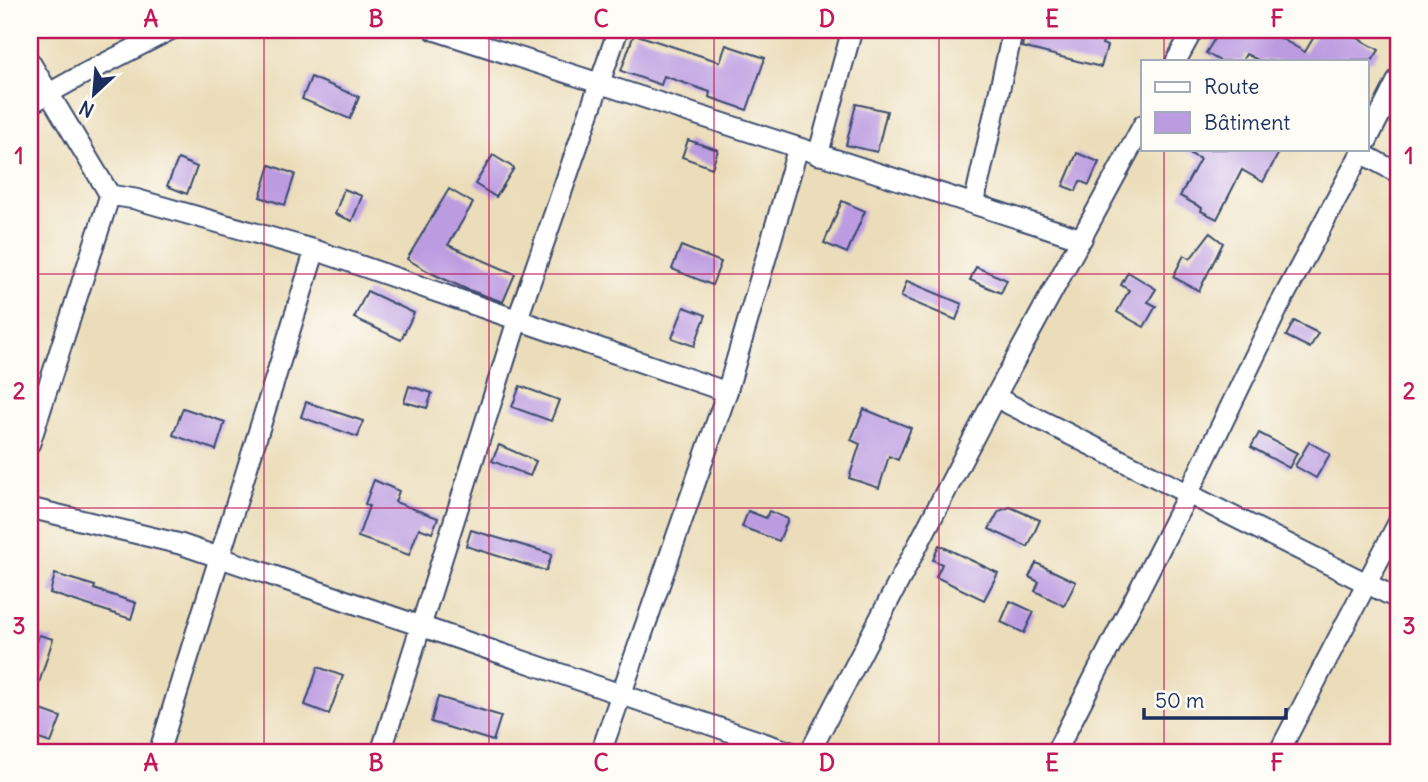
<svg xmlns="http://www.w3.org/2000/svg" width="1428" height="782" viewBox="0 0 1428 782" font-family="Delius,sans-serif">
	<style>
		.building { fill: #bc9ce1 }
		.lines { fill: none; stroke-linecap: round; stroke-linejoin: round }
		.minor-casing { stroke: #3a496c; stroke-width: 23 }
		.minor { stroke: #fff; stroke-width: 19 }
		.grid { fill: none; stroke: #c2185b; stroke-width: 2; stroke-opacity: 0.55 }
		.neatline { fill: none; stroke: #c2185b; stroke-width: 2.5 }
		.grid-label { font-size: 23px; text-anchor: middle; font-weight: bold; fill: #c2185b }
	</style>
	<rect width="100%" height="100%" fill="#fdfcf7"/>
	<filter id="ink" filterUnits="userSpaceOnUse"><feTurbulence type="fractalNoise" baseFrequency=".0143" numOctaves="2"/><feDisplacementMap in="SourceGraphic" scale="14" xChannelSelector="R" yChannelSelector="G"/><feConvolveMatrix kernelMatrix="1 2 1 2 8 2 1 2 1" color-interpolation-filters="sRGB"/></filter>
	<filter id="wash" filterUnits="userSpaceOnUse"><feTurbulence type="fractalNoise" baseFrequency=".00686" numOctaves="4" result="noise"/><feDisplacementMap in="SourceGraphic" scale="28" xChannelSelector="R" yChannelSelector="G"/><feGaussianBlur stdDeviation="1.57" result="paint"/><feColorMatrix in="noise" values="0 0 0 0 0 0 0 0 0 0 0 0 0 0 0 0 0 1.4 0 .05"/><feComposite in="paint" operator="in"/></filter>
	<g filter="url(#wash)">
		<rect width="100%" height="100%" fill="#ebddb9"/>
		<g id="blocks">
			<g class="building">
				<polygon points="1025,30 1106,30 1102,44 1107,46 1101,67 1022,47"/>
				<polygon points="1220,30 1266,30 1305,52 1318,30 1343,30 1379,50 1372,61 1260,61 1246,54 1242,61 1220,61 1206,53"/>
				<polygon points="634,34 720,62 726,45 765,58 747,110 709,97 710,92 664,76 661,85 621,71"/>
				<polygon points="311,77 359,97 350,119 302,99"/>
				<polygon points="856,104 887,111 877,152 846,145"/>
				<polygon points="688,140 718,150 712,168 682,157"/>
				<polygon points="1181,149 1281,149 1263,182 1242,170 1217,219 1201,211 1202,208 1180,196 1200,159"/>
				<polygon points="1077,153 1099,162 1089,185 1080,181 1076,191 1063,186"/>
				<polygon points="493,155 514,168 496,197 475,184"/>
				<polygon points="178,159 197,167 187,194 167,186"/>
				<polygon points="270,165 295,174 285,205 260,197"/>
				<polygon points="344,189 362,196 352,221 335,214"/>
				<polygon points="449,189 473,203 448,245 515,274 503,302 466,289 431,273 407,259"/>
				<polygon points="842,201 865,211 847,253 824,243"/>
				<polygon points="1210,233 1223,243 1199,291 1173,277 1184,255 1190,259"/>
				<polygon points="681,246 721,262 712,285 672,269"/>
				<polygon points="976,267 1007,280 1001,293 970,280"/>
				<polygon points="1128,272 1156,289 1148,302 1156,306 1144,327 1117,312 1129,290 1121,285"/>
				<polygon points="907,281 962,304 956,320 901,297"/>
				<polygon points="367,291 414,313 401,340 354,318"/>
				<polygon points="684,307 706,315 694,346 672,338"/>
				<polygon points="1294,321 1318,333 1310,348 1286,336"/>
				<polygon points="409,386 432,393 427,408 404,402"/>
				<polygon points="520,386 559,400 551,421 512,407"/>
				<polygon points="306,402 363,421 358,437 301,417"/>
				<polygon points="183,408 225,422 216,450 173,435"/>
				<polygon points="864,409 911,428 898,460 889,456 879,488 849,478 860,444 851,440"/>
				<polygon points="1259,433 1297,453 1289,468 1251,447"/>
				<polygon points="1309,442 1330,454 1316,478 1295,466"/>
				<polygon points="499,445 536,461 530,476 492,461"/>
				<polygon points="374,480 399,491 395,502 438,518 432,533 419,528 409,555 358,537 369,506 365,504"/>
				<polygon points="1010,507 1040,520 1028,547 989,529 999,511"/>
				<polygon points="748,511 766,518 769,511 788,519 779,541 742,527"/>
				<polygon points="471,530 552,554 546,571 466,546"/>
				<polygon points="939,545 998,573 984,600 936,577 942,564 933,560"/>
				<polygon points="1036,563 1076,582 1064,606 1035,591 1039,582 1029,577"/>
				<polygon points="55,574 95,586 94,589 136,603 131,619 50,593"/>
				<polygon points="1010,601 1034,612 1024,633 1001,622"/>
				<polygon points="39,635 53,639 33,702 30,701 30,663"/>
				<polygon points="318,667 343,676 329,714 305,705"/>
				<polygon points="438,697 501,716 493,741 431,722"/>
				<polygon points="30,706 61,717 51,743 30,736"/>
			</g>
		</g>
	</g>
	<g filter="url(#ink)">
		<use href="#blocks" fill-opacity="0" stroke="#3a496c" stroke-width="2"/>
		<g class="lines">
			<defs>
				<g id="minor">
					<polyline points="434,30 1082,239"/>
					<polyline points="1176,61 1193,30"/>
					<polyline points="30,62 110,195"/>
					<polyline points="30,104 80,76 170,30"/>
					<polyline points="1367,141 1398,79"/>
					<polyline points="1361,153 1398,173"/>
					<polyline points="818,155 852,30"/>
					<polyline points="974,203 1013,30"/>
					<polyline points="995,397 1398,599"/>
					<polyline points="30,443 110,195 135,199 315,250 727,392"/>
					<polyline points="30,508 180,544 790,752"/>
					<polyline points="159,752 315,250"/>
					<polyline points="381,752 520,312 618,30"/>
					<polyline points="601,752 727,392 798,148"/>
					<polyline points="810,752 995,397 1143,125"/>
					<polyline points="1056,752 1188,494 1279,306 1363,149"/>
					<polyline points="1279,752 1398,523"/>
				</g>
			</defs>
			<use href="#minor" class="minor-casing"/>
			<use href="#minor" class="minor"/>
		</g>
	</g>
	<path class="grid" d="M264 30V752M489 30V752M714 30V752M939 30V752M1164 30V61M1164 149V752M30 274H1398M30 508H1398"/>
	<rect width="1428" height="782" fill="none" stroke="#fdfcf7" stroke-width="77"/>
	<rect x="1141" y="60" width="228" height="91" fill="#fdfcf7" stroke="#a3aaba" stroke-width="2"/>
	<rect x="1155" y="82" width="35" height="10" fill="#ffffff" stroke="#a3aaba" stroke-width="2"/>
	<text x="1204" y="94" font-size="21" fill="#1b2f5e">Route</text>
	<rect x="1155" y="112" width="35" height="21" fill="#bc9ce1" stroke="#a3aaba" stroke-width="2"/>
	<text x="1204" y="130" font-size="21" fill="#1b2f5e">Bâtiment</text>
	<g transform="translate(94 94) rotate(206)" stroke="#fdfcf7" stroke-width="5" paint-order="stroke">
	<path d="M0-5L12 26L0 18L-12 26Z" fill="#1b2f5e"/>
	<text y="-10" font-size="19" font-weight="bold" text-anchor="middle" fill="#1b2f5e">N</text>
	</g>
	<path d="M1144 708v10h142v-10" fill="none" stroke="#1b2f5e" stroke-width="3.5"/>
	<text x="1155" y="708" font-size="21" fill="#1b2f5e" stroke="#fdfcf7" stroke-width="5" paint-order="stroke">50 m</text>
	<rect x="38" y="38" width="1352" height="706" class="neatline"/>
	<g class="grid-label">
		<text x="151" y="27">A</text>
		<text x="376" y="27">B</text>
		<text x="601" y="27">C</text>
		<text x="827" y="27">D</text>
		<text x="1052" y="27">E</text>
		<text x="1277" y="27">F</text>
		<text x="19" y="164">1</text>
		<text x="1409" y="164">1</text>
		<text x="19" y="399">2</text>
		<text x="1409" y="399">2</text>
		<text x="19" y="634">3</text>
		<text x="1409" y="634">3</text>
		<text x="151" y="771">A</text>
		<text x="376" y="771">B</text>
		<text x="601" y="771">C</text>
		<text x="827" y="771">D</text>
		<text x="1052" y="771">E</text>
		<text x="1277" y="771">F</text>
	</g>
</svg>
